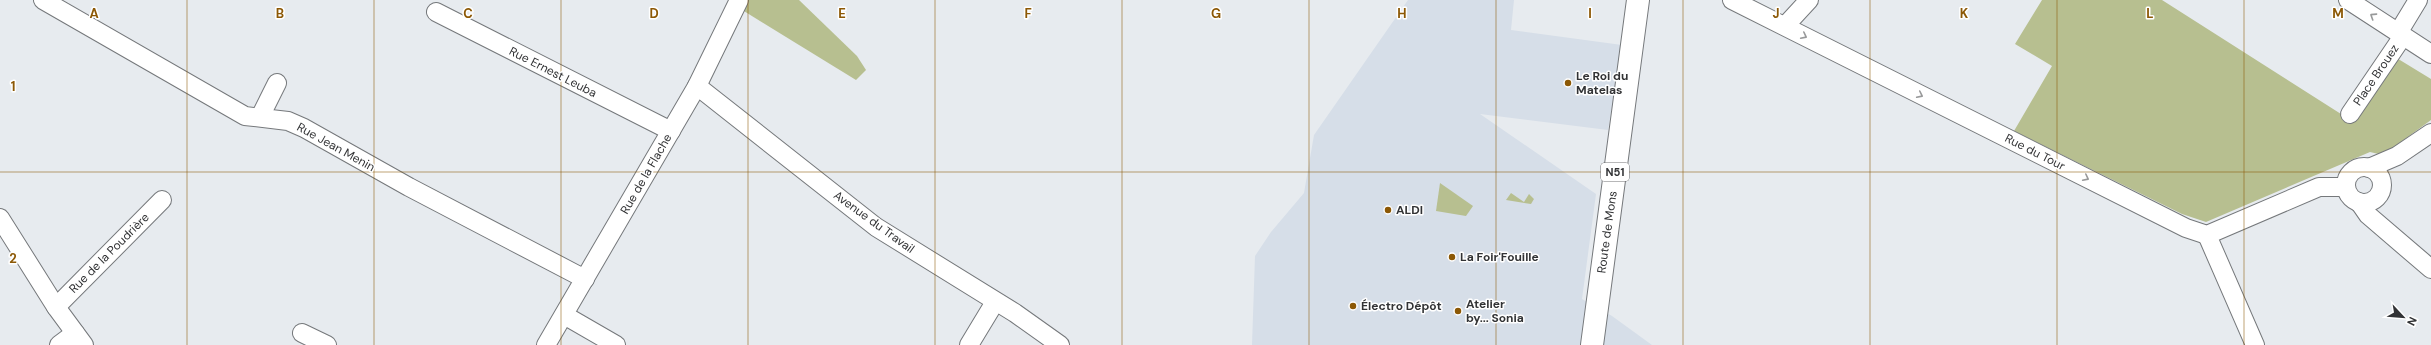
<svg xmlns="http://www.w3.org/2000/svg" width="2431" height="345" viewBox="0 0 2431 345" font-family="'DM Sans',sans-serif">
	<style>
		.built { fill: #d6dee8 }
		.green { fill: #b7bf90 }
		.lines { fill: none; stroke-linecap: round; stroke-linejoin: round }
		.minor-casing { stroke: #75787b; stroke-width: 20 }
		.major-casing { stroke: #75787b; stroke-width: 24 }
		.minor { stroke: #fff; stroke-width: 18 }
		.major { stroke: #fff; stroke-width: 22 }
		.oneway { stroke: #98999a }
		.grid { fill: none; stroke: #8c5805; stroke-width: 1; stroke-opacity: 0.55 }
		.poi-dot { fill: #8c5805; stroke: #fff; stroke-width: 1.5 }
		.labels { text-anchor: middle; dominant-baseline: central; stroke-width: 3; stroke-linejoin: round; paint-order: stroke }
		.shield { fill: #fff; stroke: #707072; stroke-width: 1 }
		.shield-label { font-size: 11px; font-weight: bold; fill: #323335 }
		.street-label { font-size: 12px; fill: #323335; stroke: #fff }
		.poi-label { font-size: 12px; font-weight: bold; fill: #323335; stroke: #fff; text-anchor: start }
		.grid-label { font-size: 13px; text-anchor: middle; font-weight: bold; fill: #8c5805; stroke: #fff; stroke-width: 3; stroke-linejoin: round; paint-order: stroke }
	</style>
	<rect width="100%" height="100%" fill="#e7ebef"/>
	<polygon class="built" points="1408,0 1514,0 1511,30 1622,45 1608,130 1480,114 1596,194 1582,299 1612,316 1652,345 1252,345 1255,256 1271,232 1304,193 1314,135"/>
	<g class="green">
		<polygon points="743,0 799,0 857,56 866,70 856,80 739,8"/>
		<polygon points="2042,0 2162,0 2352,121 2395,57 2431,79 2431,120 2383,155 2370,152 2206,222 2182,214 2014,131 2052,66 2015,44"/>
		<polygon points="1440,183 1473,206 1466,216 1436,211"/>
		<polygon points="1511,193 1524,202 1529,194 1534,199 1531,204 1506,200"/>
	</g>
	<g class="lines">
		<defs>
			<g id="minor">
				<polyline points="43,0 245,116 288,121 304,128 409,187 585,279"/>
				<polyline points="1732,0 2186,228 2207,235 2319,187 2346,187"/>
				<polyline points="2348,0 2431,54"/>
				<polyline points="436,12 671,131"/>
				<polyline points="1785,26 1809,0"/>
				<polyline points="2398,33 2418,0"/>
				<polyline points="697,86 876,227 1015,313 1060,345"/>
				<polyline points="2350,114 2403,36"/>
				<polyline points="260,117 277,83"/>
				<circle cx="2364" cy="185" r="18"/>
				<polyline points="2369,168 2397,156 2431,133"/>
				<polyline points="2359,202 2368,215 2431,269"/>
				<polyline points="0,218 56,307 84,345"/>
				<polyline points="2207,235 2255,345"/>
				<polyline points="56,307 162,200"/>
				<polyline points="564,315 616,345"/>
				<polyline points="302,333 327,345"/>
				<polyline points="59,345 75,333"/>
				<polyline points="546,345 697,86 739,0"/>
				<polyline points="969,345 995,302"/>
			</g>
			<polyline id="major" points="1592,345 1638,0"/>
		</defs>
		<use href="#minor" class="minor-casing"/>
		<use href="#major" class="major-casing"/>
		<use href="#minor" class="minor"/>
		<use href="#major" class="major"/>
	</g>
	<defs><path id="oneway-chevron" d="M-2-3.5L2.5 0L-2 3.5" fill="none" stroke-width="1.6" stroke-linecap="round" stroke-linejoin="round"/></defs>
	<g class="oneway">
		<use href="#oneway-chevron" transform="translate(2373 16) rotate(-147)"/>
		<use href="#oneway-chevron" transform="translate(1804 36) rotate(27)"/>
		<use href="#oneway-chevron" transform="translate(1920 95) rotate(26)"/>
		<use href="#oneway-chevron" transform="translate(2086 178) rotate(27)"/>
	</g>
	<path class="grid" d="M187 0V345M374 0V345M561 0V345M748 0V345M935 0V345M1122 0V345M1309 0V345M1496 0V345M1683 0V345M1870 0V345M2057 0V345M2244 0V345M0 172H2431"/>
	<g class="poi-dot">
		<circle cx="1568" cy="83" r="4"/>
		<circle cx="1388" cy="210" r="4"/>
		<circle cx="1452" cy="257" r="4"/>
		<circle cx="1353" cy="306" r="4"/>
		<circle cx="1458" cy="311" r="4"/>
	</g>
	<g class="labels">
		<rect class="shield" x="1601" y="163" width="28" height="18" rx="3"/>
		<g class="shield-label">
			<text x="1615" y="172">N51</text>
		</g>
		<g class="street-label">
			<text transform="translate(553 72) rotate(27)">Rue Ernest Leuba</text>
			<text transform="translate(2376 75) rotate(-56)">Place Brouez</text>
			<text transform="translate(336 147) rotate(29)">Rue Jean Menin</text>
			<text transform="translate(2035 152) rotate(27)">Rue du Tour</text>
			<text transform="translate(646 174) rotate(-60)">Rue de la Flache</text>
			<text transform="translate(874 222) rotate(36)">Avenue du Travail</text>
			<text transform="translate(1607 232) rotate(-82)">Route de Mons</text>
			<text transform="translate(109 253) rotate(-45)">Rue de la Poudrière</text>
		</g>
		<g class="poi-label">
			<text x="1576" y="76">Le Roi du<tspan x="1576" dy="14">Matelas</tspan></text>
			<text x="1396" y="210">ALDI</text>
			<text x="1460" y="257">La Foir'Fouille</text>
			<text x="1466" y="304">Atelier<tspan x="1466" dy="14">by... Sonia</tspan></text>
			<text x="1361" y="306">Électro Dépôt</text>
		</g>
	</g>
	<g class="grid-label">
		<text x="94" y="18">A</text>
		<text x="280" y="18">B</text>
		<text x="468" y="18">C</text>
		<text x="654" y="18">D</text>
		<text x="842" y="18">E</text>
		<text x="1028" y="18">F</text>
		<text x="1216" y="18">G</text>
		<text x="1402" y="18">H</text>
		<text x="1590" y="18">I</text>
		<text x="1776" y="18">J</text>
		<text x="1964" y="18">K</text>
		<text x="2150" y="18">L</text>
		<text x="2338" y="18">M</text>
		<text x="13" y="91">1</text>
		<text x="13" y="263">2</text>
	</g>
	<g transform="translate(2403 317) rotate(116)" stroke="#ffffff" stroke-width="3" paint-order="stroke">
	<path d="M0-3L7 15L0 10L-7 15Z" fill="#323335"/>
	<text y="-6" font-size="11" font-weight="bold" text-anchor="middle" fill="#323335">N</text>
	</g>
</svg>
